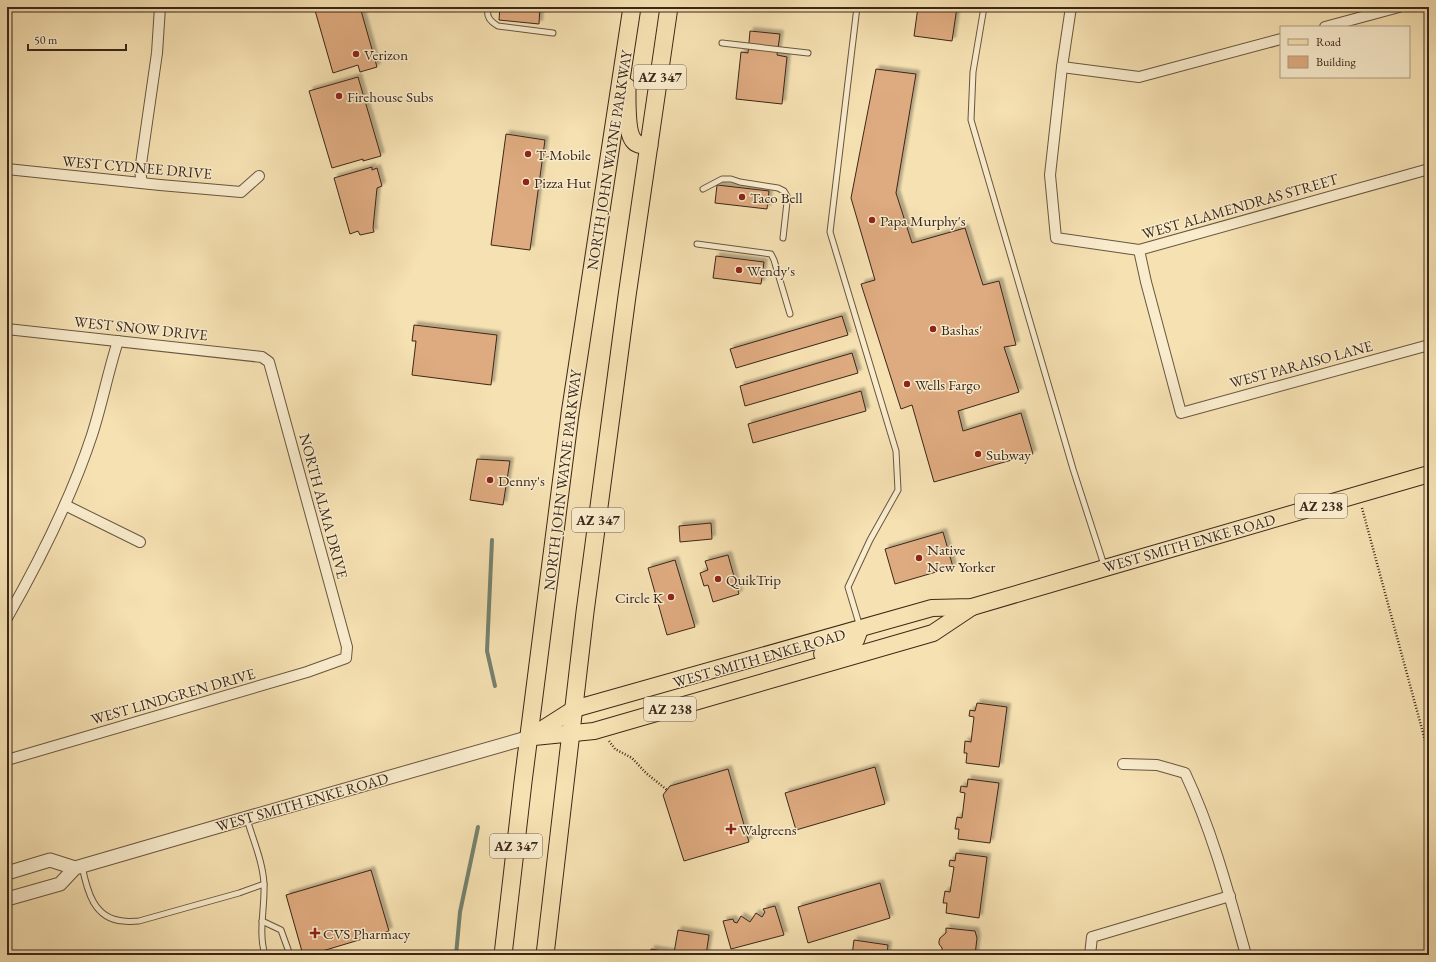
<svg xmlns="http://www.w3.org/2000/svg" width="1436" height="962" viewBox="0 0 1436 962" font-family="'EB Garamond',serif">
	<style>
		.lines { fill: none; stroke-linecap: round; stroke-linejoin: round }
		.stream { stroke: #75826f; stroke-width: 4 }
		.building { fill: #deaa7f; stroke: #3a271a; filter: url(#shadow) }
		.service-casing { stroke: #695640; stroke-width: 7 }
		.minor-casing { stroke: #695640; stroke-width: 12 }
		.tertiary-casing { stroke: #695640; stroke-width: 15 }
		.primary-casing { stroke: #3a271a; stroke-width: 18 }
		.trunk-casing { stroke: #3a271a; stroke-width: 19 }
		.path { stroke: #3a271a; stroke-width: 2.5; stroke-dasharray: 1 2; stroke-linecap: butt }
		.service { stroke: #f9eccd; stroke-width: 5 }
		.minor { stroke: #f9eccd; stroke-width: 10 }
		.tertiary { stroke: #f9eccd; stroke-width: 13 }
		.primary { stroke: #f6e1b2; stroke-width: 16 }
		.trunk { stroke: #f6e1b2; stroke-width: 17 }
		.poi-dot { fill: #8f2418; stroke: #f9eccd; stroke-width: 1.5 }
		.labels { text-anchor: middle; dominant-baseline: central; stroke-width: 3; stroke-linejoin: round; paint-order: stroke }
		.shield { fill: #f9eccd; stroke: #736250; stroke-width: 1 }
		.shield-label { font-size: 14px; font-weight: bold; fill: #3a271a }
		.poi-label { font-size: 15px; fill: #3a271a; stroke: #f9eccd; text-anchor: start }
		.street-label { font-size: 15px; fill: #3a271a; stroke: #f9eccd }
	</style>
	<defs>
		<filter id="shadow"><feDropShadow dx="3.5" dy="-3.5" stdDeviation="1" flood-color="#0004"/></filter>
	</defs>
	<rect width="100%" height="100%" fill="#f6e1b2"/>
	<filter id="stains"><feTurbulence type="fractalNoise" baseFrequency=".005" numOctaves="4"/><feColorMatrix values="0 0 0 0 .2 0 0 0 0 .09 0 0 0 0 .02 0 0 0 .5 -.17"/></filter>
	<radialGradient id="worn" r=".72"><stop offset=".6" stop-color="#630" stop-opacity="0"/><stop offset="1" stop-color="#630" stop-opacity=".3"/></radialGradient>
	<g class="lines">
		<g class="stream">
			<polyline points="492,540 487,651 495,686"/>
			<polyline points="456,955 460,912 478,827"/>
		</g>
	</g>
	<g class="building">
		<polygon points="314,7 360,7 377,67 360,72 358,65 333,73"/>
		<polygon points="500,7 540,7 539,24 499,20"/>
		<polygon points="918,7 957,7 952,41 914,36"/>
		<polygon points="750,31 780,34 777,55 787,57 782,104 736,99 741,52 748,53"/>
		<polygon points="876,69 916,74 896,193 912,243 965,228 983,285 999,281 1016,345 1004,347 1019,392 958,411 963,431 1021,413 1033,454 934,482 912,405 901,409 861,284 875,280 851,198"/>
		<polygon points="358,77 381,156 363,161 363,159 332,168 309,91"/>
		<polygon points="506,134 545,140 530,250 491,245"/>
		<polygon points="372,167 372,170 377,168 382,186 377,188 373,228 374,232 360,235 358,231 350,234 334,178"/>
		<polygon points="717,185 769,191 767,209 715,203"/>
		<polygon points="716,256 764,262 761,284 713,278"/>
		<polygon points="842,316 848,335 736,368 730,349"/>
		<polygon points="414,325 497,335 491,385 412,375 416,341 412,341"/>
		<polygon points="852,353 858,373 745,406 740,386"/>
		<polygon points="861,391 866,411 753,443 748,424"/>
		<polygon points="477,459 510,461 503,505 470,500"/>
		<polygon points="711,523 712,539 680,542 679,526"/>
		<polygon points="943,532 953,567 895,584 885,549"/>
		<polygon points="728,555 739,594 713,602 708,585 704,586 700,573 708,570 705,561"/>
		<polygon points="675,560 695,627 667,635 648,568"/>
		<polygon points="977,703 1007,707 999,767 966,763 967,753 964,753 965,741 971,742 974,717 969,716 970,710 975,711"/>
		<polygon points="875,767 885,804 796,830 785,793"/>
		<polygon points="728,769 749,842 684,861 663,795 670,786"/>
		<polygon points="968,779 999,783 990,843 958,839 959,829 955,829 957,817 962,818 965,793 960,792 961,786 967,787"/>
		<polygon points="956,853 987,857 979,918 946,913 947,903 943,903 945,891 950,892 954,867 949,866 950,860 955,861"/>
		<polygon points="371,870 389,931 309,955 303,955 286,895"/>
		<polygon points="880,883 890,918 808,943 798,907"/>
		<polygon points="775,906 784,935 731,949 723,921 733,919 734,922 737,923 741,916 750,922 756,913 762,917 765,912 763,909"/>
		<polygon points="946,928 975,931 977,938 975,955 942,955 942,948 939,944 939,941 940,938 946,933"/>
		<polygon points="678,930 709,935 706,955 650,955 651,949 674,953"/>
		<polygon points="854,940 888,945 887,955 852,955"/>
	</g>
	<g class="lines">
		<defs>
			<g id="service">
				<path d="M488 7C486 17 490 21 498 26L553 33"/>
				<polyline points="857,7 830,232 896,451 898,490 870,540 848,587 860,627"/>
				<polyline points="984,7 973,72 971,120 1073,469 1104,565"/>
				<polyline points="722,43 808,53"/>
				<polyline points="703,189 722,179 731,179 740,182 778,188 784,191 787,196 787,202 783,238"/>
				<polyline points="697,244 771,254 774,260 790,314"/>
				<path d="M247 819C253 840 263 862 264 884 265 908 258 932 265 955"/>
				<path d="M82 866C87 891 94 919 123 921 129 922 134 921 139 921L239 893 264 884"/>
				<polyline points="262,921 281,930 290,955"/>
			</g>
			<g id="minor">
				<polyline points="1071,7 1062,67 1050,175 1056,238 1139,250 1429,169"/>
				<polyline points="1325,27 1399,7"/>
				<polyline points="1062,67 1139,77 1281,39"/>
				<polyline points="7,169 160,185 241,192 259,176"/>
				<polyline points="142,183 140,171 157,53 160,7"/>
				<polyline points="1139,250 1146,282 1181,413 1429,345"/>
				<polyline points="7,329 262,357 269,362 347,647 346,658 307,672 7,760"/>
				<polyline points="65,505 140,542"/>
				<path d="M7 618C40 560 71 499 92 435 102 404 108 372 118 341"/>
				<path d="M1123 764 1157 765 1185 773C1212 830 1229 894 1246 955"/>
				<polyline points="1090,955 1092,937 1230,896"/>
			</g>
			<g id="tertiary">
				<polyline points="7,873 50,860 75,868"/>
				<polyline points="7,899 60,884 75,868 247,818 530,737"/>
			</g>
			<g id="primary">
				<polyline points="822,654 850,645 856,640 860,629"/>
				<polyline points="530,737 574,709 932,608 972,607 1105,568 1429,474"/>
				<polyline points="534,737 594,731 933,633 972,607"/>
			</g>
			<g id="trunk">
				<path d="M627 87C627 99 626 133 634 141 637 145 644 145 649 146"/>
				<polyline points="503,955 523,782 570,414 632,7"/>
				<polyline points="545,955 585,612 627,296 669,7"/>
			</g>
		</defs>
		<use href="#service" class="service-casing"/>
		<use href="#minor" class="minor-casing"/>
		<use href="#tertiary" class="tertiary-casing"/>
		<use href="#primary" class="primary-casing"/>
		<use href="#trunk" class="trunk-casing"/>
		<g class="path">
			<polyline points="1362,508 1429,755"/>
			<polyline points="609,741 615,749 632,758 646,773 667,790"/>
		</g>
		<use href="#service" class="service"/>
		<use href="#minor" class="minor"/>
		<use href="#tertiary" class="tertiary"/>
		<use href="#primary" class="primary"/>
		<use href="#trunk" class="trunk"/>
	</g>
	<g class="poi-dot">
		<circle cx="356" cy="54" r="4"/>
		<circle cx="339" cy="96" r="4"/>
		<circle cx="528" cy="154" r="4"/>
		<circle cx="526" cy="182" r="4"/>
		<circle cx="742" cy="197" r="4"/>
		<circle cx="872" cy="220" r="4"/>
		<circle cx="739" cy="270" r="4"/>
		<circle cx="933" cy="329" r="4"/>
		<circle cx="907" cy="384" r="4"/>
		<circle cx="978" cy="454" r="4"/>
		<circle cx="490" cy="480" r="4"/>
		<circle cx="919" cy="558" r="4"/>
		<circle cx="718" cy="579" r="4"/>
		<circle cx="671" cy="597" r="4"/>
		<path d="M729 823h4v4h4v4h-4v4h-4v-4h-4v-4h4z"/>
		<path d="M313 927h4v4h4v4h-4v4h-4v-4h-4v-4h4z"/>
	</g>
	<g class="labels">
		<g class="shield">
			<rect x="634" y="65" width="52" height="24" rx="3"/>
			<rect x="1295" y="494" width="52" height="24" rx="3"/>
			<rect x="572" y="508" width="52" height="24" rx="3"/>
			<rect x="644" y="697" width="52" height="24" rx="3"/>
			<rect x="490" y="834" width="52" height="24" rx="3"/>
		</g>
		<g class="shield-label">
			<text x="660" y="77">AZ 347</text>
			<text x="1321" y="506">AZ 238</text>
			<text x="598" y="520">AZ 347</text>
			<text x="670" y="709">AZ 238</text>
			<text x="516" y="846">AZ 347</text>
		</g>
		<g class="poi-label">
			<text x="364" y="54">Verizon</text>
			<text x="347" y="96">Firehouse Subs</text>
			<text x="536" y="154">T-Mobile</text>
			<text x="534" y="182">Pizza Hut</text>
			<text x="750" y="197">Taco Bell</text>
			<text x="880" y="220">Papa Murphy's</text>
			<text x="747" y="270">Wendy's</text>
			<text x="941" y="329">Bashas'</text>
			<text x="915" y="384">Wells Fargo</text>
			<text x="986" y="454">Subway</text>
			<text x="498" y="480">Denny's</text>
			<text x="927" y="549">Native<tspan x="927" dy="17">New Yorker</tspan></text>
			<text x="726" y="579">QuikTrip</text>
			<text x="663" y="597" text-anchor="end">Circle K</text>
			<text x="739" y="829">Walgreens</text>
			<text x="323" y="933">CVS Pharmacy</text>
		</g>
		<g class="street-label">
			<text transform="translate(609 160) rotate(-81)">NORTH JOHN WAYNE PARKWAY</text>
			<text transform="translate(137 167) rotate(5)">WEST CYDNEE DRIVE</text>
			<text transform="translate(1240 206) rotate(-16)">WEST ALAMENDRAS STREET</text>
			<text transform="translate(141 328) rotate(6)">WEST SNOW DRIVE</text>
			<text transform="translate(1301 364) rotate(-15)">WEST PARAISO LANE</text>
			<text transform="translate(562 480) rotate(-83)">NORTH JOHN WAYNE PARKWAY</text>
			<text transform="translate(324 506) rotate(75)">NORTH ALMA DRIVE</text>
			<text transform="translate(1189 543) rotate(-16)">WEST SMITH ENKE ROAD</text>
			<text transform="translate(759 658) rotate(-16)">WEST SMITH ENKE ROAD</text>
			<text transform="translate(173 696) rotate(-16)">WEST LINDGREN DRIVE</text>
			<text transform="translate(302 802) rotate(-16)">WEST SMITH ENKE ROAD</text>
		</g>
	</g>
	<rect width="1436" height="962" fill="none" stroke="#f6e1b2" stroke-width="24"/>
	<rect x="8" y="8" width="1420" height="946" fill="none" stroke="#3a271a" stroke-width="2"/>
	<rect x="12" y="12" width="1412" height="938" fill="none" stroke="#3a271a"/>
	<rect x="1280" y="26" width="130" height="52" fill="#f9eccd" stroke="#ad9d85"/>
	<rect x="1288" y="39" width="20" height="6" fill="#f6e1b2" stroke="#ad9d85"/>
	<text x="1316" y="46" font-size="12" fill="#3a271a">Road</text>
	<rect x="1288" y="56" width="20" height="12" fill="#deaa7f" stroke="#ad9d85"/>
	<text x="1316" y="66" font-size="12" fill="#3a271a">Building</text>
	<path d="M28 44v6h98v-6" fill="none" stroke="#3a271a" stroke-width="2"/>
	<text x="34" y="44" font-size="12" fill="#3a271a" stroke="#f9eccd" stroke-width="3" paint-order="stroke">50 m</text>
	<rect width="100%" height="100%" filter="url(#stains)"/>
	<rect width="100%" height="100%" fill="url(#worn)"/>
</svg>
